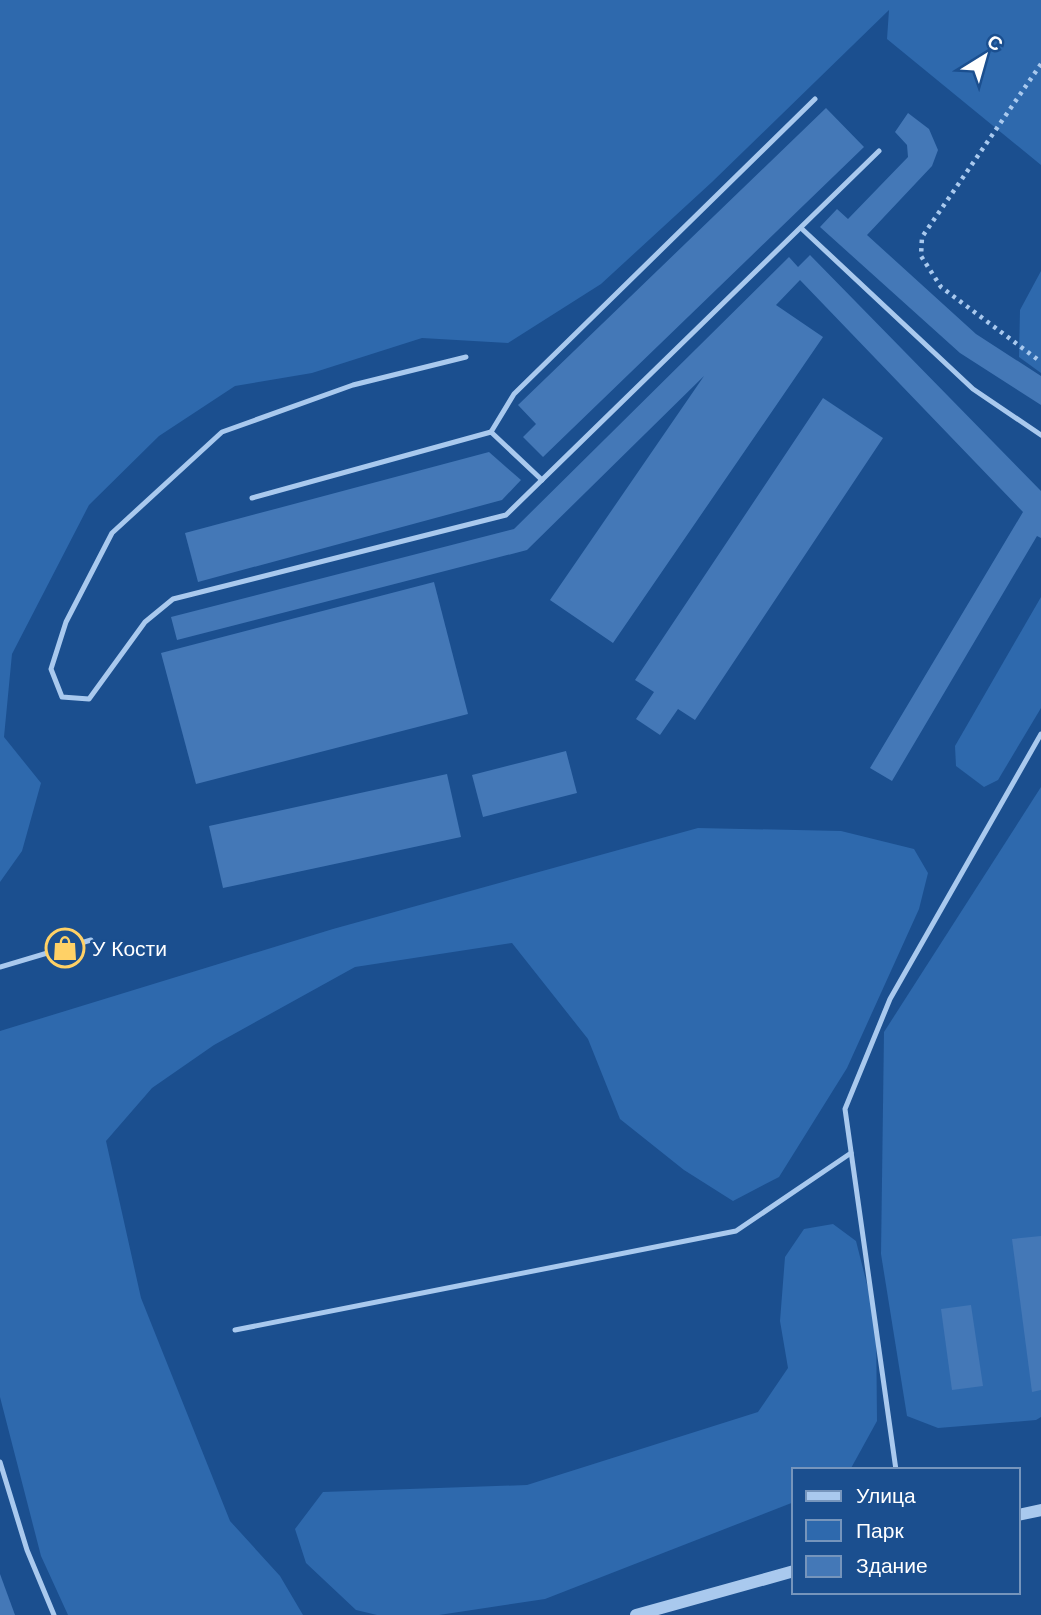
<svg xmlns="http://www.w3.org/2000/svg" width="1041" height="1615" viewBox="0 0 1041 1615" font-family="Helvetica,sans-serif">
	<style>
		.green { fill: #2e69ad }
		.building { fill: #4478b7 }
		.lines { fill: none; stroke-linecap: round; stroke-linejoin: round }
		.path { stroke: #a9c9ee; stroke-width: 4.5; stroke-dasharray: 3.5 5; stroke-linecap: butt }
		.service { stroke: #a9c9ee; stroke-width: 5 }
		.tertiary { stroke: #a9c9ee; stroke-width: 12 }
		.labels { text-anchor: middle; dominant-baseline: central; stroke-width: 5; stroke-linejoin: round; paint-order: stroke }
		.poi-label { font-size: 21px; fill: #fff; stroke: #1b4f8f; text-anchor: start }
	</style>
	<rect width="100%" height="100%" fill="#1b4f8f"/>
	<g class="green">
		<polygon points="0,0 1041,0 1041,165 887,39 889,10 712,182 601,284 508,343 422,338 312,373 235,386 159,436 89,505 12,654 4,737 41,783 22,851 0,882"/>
		<polygon points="1041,271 1041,373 1019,357 1020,310"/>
		<polygon points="1041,597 1041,708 998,780 984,787 956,766 955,746"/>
		<polygon points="1041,787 1041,1417 1036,1420 938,1428 907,1416 881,1254 884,1032"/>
		<polygon points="698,828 841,831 914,849 928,873 919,909 847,1068 779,1177 733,1201 684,1170 620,1119 588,1039 512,943 355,967 214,1045 152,1088 106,1141 141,1298 230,1521 280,1576 303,1615 68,1615 41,1556 0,1397 0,1031 333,929"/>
		<polygon points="833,1224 856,1241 876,1320 877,1421 850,1470 794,1470 794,1502 545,1599 439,1615 377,1615 356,1610 306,1563 295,1529 323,1492 527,1485 758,1412 788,1368 780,1321 785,1257 804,1229"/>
	</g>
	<g class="building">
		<polygon points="826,108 864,147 543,457 523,437 536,424 518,405"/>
		<polygon points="908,113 929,129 938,150 932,166 867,235 976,334 1041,376 1041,405 960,353 820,227 837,209 848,219 908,157 907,145 895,132"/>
		<polygon points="810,255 1041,491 1041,538 1037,536 892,781 870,768 1023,512 800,280 776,305 823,337 613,643 550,600 704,376 527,550 177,640 171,617 514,529 789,257 798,267"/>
		<polygon points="823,398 883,438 695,720 678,709 660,735 636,719 654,692 635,680"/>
		<polygon points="489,452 521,480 502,500 198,582 185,533"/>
		<polygon points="434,582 468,714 196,784 161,653"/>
		<polygon points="566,751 577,793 483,817 472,775"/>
		<polygon points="447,774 461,837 223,888 209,826"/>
		<polygon points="1041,1236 1041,1390 1032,1392 1012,1239"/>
		<polygon points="971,1305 983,1386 952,1390 941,1309"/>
		<polygon points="0,1574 15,1615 0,1615"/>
	</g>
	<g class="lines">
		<polyline class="path" points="1041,64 922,237 921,256 941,287 1041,362"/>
		<g class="service">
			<polyline points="801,228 973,389 1041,435"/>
			<polyline points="466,357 353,385 222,432 112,533 66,622 51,669 62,697 89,699 145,622 173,599 506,515 879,151"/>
			<polyline points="491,432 514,394 815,99"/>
			<polyline points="252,498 491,432 542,480"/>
			<polyline points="0,967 91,940"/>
			<polyline points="235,1330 736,1231 851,1153"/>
			<polyline points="0,1462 27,1550 54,1615"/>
			<polyline points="896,1470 845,1109 890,999 1041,734"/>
		</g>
		<g class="tertiary">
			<polyline points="1018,1515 1041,1510"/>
			<polyline points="636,1615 794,1571"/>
		</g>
	</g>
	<defs>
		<symbol id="shop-ring" viewBox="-11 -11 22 22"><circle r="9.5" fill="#1b4f8f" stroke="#ffd166" stroke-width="1.5"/><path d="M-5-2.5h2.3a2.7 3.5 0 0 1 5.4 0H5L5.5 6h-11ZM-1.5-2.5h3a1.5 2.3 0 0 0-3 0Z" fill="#ffd166"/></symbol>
	</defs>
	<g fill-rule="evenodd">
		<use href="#shop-ring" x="43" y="926" width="44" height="44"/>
	</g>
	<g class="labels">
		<g class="poi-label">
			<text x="92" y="948">У Кости</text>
		</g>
	</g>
	<rect x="792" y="1468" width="228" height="126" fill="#1b4f8f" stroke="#7695bc" stroke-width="2"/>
	<rect x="806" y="1491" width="35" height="10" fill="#a9c9ee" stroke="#7695bc" stroke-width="2"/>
	<text x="856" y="1503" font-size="21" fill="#ffffff">Улица</text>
	<rect x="806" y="1520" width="35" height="21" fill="#2e69ad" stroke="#7695bc" stroke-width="2"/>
	<text x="856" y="1538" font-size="21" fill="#ffffff">Парк</text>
	<rect x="806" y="1556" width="35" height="21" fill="#4478b7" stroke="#7695bc" stroke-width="2"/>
	<text x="856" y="1573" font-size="21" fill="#ffffff">Здание</text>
	<g transform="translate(985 56) rotate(37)" stroke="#1b4f8f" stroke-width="5" paint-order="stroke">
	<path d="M0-5L12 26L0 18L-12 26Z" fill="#ffffff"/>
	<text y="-10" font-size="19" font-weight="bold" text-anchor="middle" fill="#ffffff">С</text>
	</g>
</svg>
